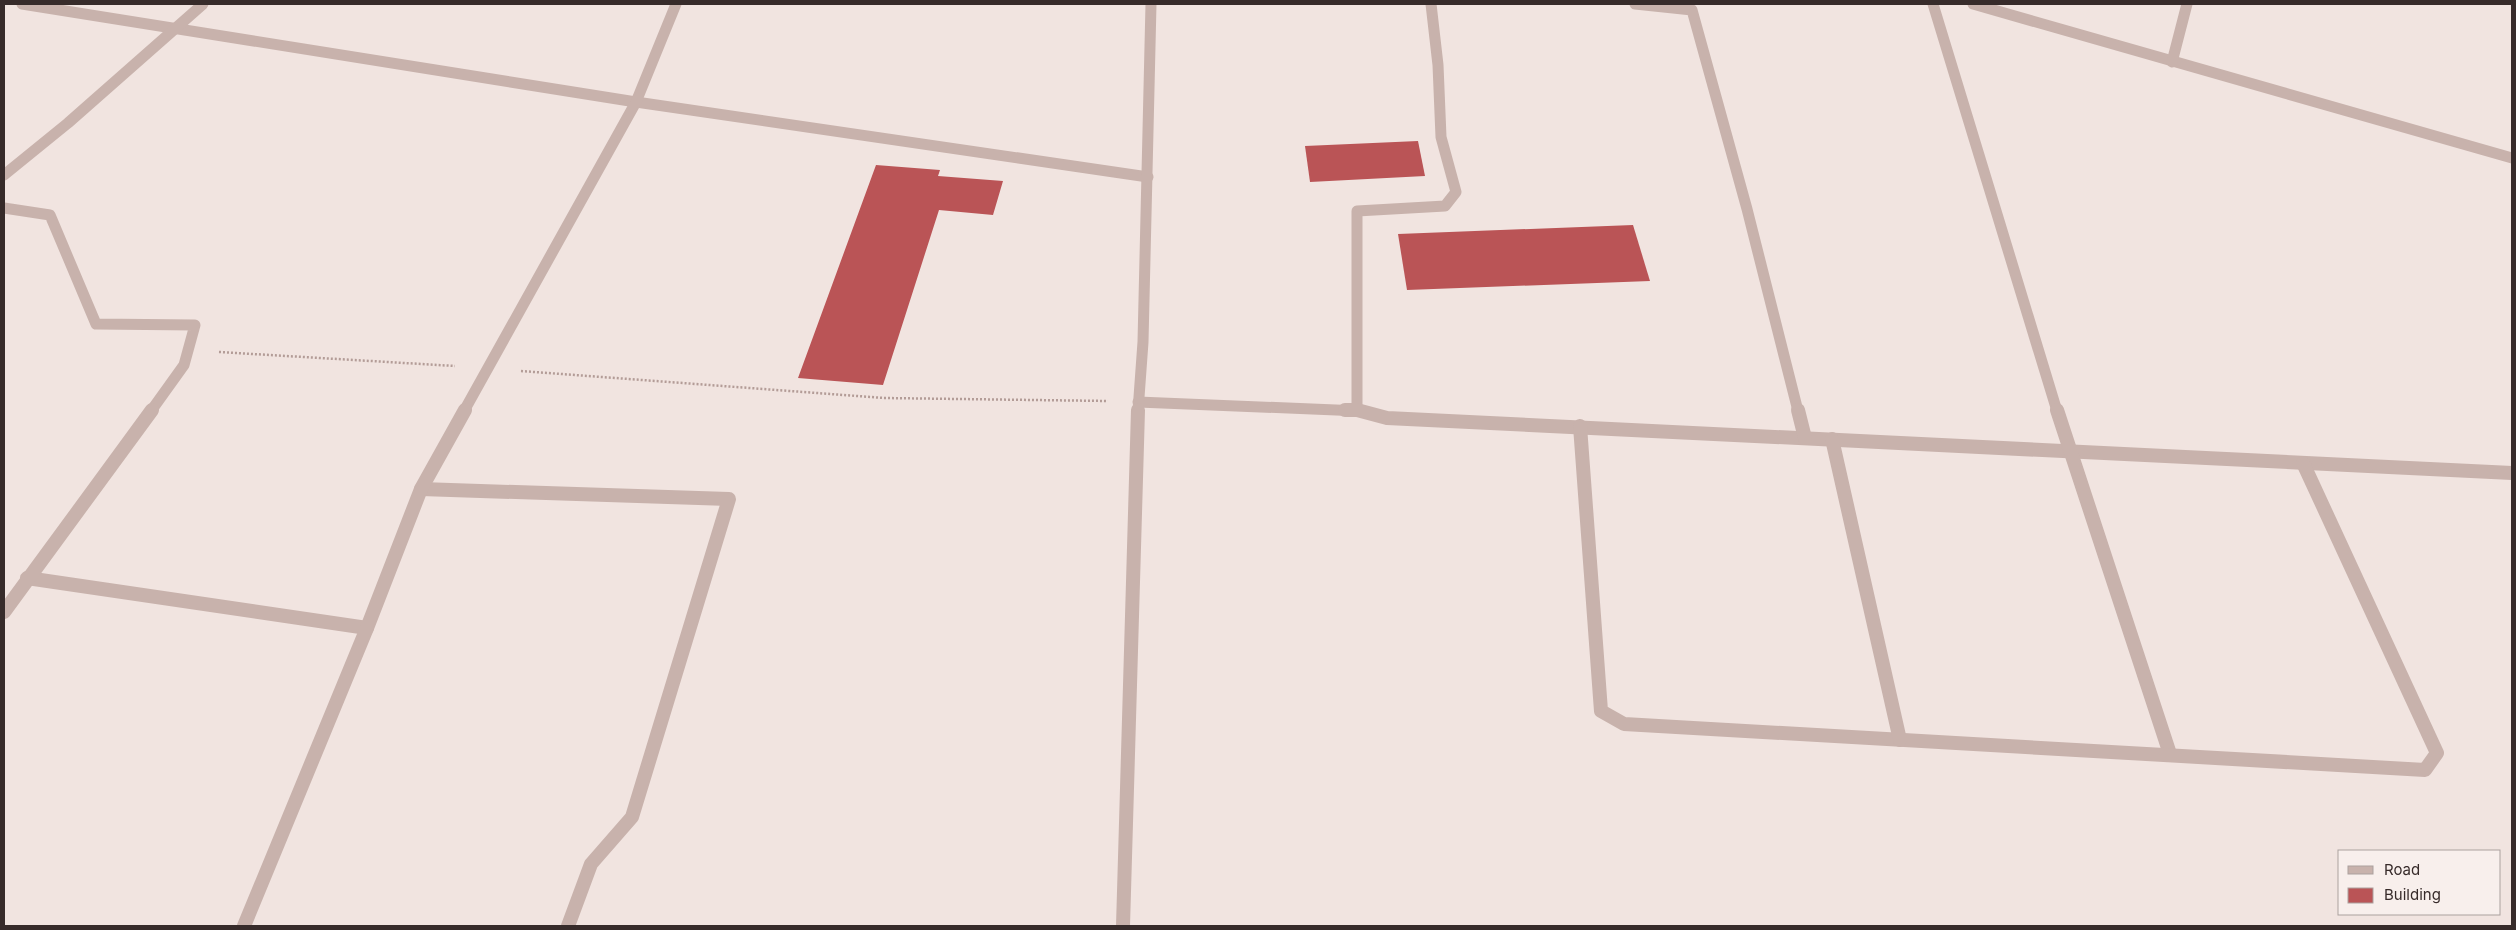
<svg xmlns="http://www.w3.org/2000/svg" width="2516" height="930" viewBox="0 0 2516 930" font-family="Inter,sans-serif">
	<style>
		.building { fill: #ba5456 }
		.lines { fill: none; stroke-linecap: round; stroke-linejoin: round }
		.path { stroke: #b39c97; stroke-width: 2.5; stroke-dasharray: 2 2; stroke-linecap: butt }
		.minor-far1 { stroke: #c8b2ac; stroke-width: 11 }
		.minor { stroke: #c8b2ac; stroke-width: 14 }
	</style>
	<rect width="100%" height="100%" fill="#f1e4e0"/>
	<g class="building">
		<polygon points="1418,141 1425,176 1310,182 1305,146"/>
		<polygon points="876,165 940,170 938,176 1003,181 993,215 939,210 883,385 798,378"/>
		<polygon points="1633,225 1650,281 1407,290 1398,234"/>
	</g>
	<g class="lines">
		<g class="path">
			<polyline points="219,352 455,366"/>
			<polyline points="521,371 884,398 1108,401"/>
		</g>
		<g class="minor-far1">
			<polyline points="22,4 636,102 1148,177"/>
			<polyline points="1635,4 1692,10 1747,209 1798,411"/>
			<polyline points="1933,4 2057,411"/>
			<polyline points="1973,4 2512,158"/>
			<polyline points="2172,62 2187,4"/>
			<polyline points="4,175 68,123 203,4"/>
			<polyline points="4,208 50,215 96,324 195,325 184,365 151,411"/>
			<polyline points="1138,402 1360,411"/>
			<polyline points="1357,410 1357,211 1445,206 1456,192 1441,137 1438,65 1431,4"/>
			<polyline points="464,411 636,102 676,4"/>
			<polyline points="1138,411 1143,342 1151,4"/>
		</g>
		<g class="minor">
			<polyline points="1345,410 1357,410 1387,418 2512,473"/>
			<polyline points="1798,410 1805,438"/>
			<polyline points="2057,410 2170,754"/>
			<polyline points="1580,426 1601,711 1624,724 2425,770 2437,753 2303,463"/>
			<polyline points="1832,439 1900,740"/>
			<polyline points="421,489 729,499 632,817 591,864 568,926"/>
			<polyline points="27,578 367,628"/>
			<polyline points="4,612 152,410"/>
			<polyline points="244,926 367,628 421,489 465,410"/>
			<polyline points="1123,926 1138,410"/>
		</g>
	</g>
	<rect width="2516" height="930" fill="none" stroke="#372b2a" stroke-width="10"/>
	<rect x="2338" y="850" width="162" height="65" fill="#f8efec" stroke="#aba19e"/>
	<rect x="2348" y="866" width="25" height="8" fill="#c8b2ac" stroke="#aba19e"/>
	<text x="2384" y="875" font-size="15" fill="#372b2a">Road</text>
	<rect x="2348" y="888" width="25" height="15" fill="#ba5456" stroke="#aba19e"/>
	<text x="2384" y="900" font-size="15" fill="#372b2a">Building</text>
</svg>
